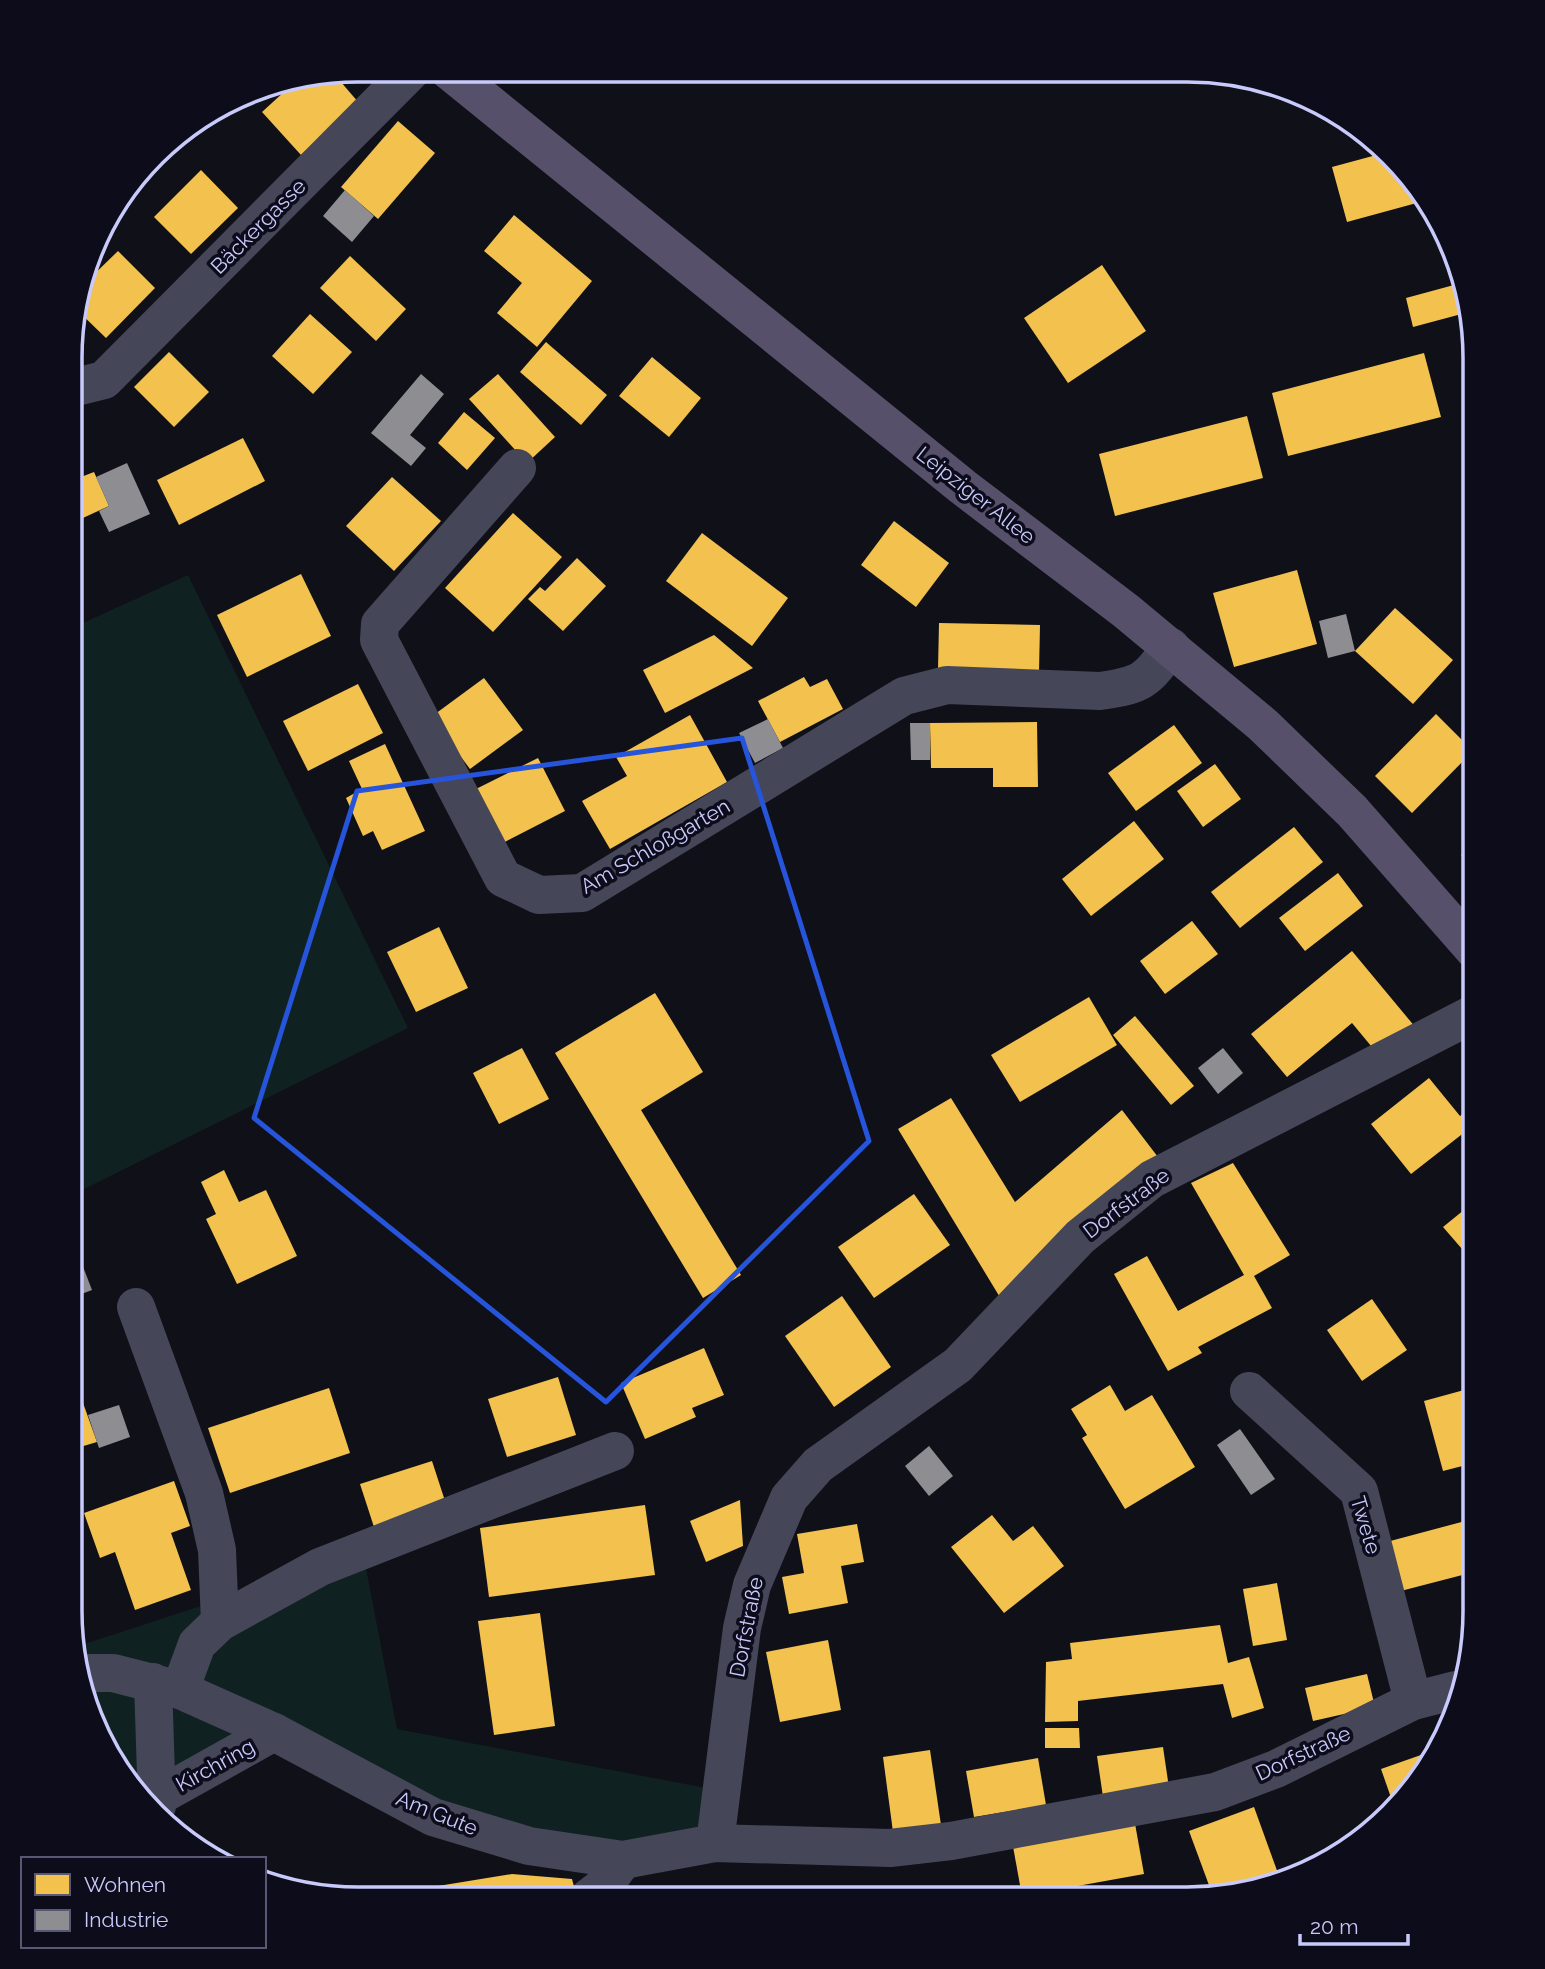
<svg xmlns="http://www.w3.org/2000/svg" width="1545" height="1969" viewBox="0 0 1545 1969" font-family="Raleway,sans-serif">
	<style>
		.green { fill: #0f2120 }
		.homes { fill: #f2c14e }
		.industry { fill: #8d8d92 }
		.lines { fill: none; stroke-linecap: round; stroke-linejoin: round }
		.minor { stroke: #454658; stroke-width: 38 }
		.major { stroke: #57506a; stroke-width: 38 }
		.marked { fill: none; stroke: #2654da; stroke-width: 5; stroke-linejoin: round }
		.labels { text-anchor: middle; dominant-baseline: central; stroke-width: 7; stroke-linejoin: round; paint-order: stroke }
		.street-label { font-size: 21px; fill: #c9cafc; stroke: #0c0c1b }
		.rim { fill: none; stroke: #c9cafc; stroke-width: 3.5 }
	</style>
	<rect width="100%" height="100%" fill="#101018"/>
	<g class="green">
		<polygon points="188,575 408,1028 80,1191 71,1178 72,628"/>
		<polygon points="365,1563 397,1729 722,1791 715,1843 529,1846 274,1732 157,1806 108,1754 80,1685 75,1647 320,1567"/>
	</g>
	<g class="homes">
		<polygon points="334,74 359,103 301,155 262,112 297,80"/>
		<polygon points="398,121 435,153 378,219 341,187"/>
		<polygon points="1380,154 1424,201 1347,222 1332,167"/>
		<polygon points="201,170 238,208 191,254 154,217"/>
		<polygon points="514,215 592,281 537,347 497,313 522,283 484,251"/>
		<polygon points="118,251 155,288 106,338 76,309 85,283"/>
		<polygon points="350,256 406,309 376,341 320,288"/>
		<polygon points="1102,265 1146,331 1068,383 1024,318"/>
		<polygon points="1465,282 1469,312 1413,327 1406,298"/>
		<polygon points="310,314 352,352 313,394 272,356"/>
		<polygon points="546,342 607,395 581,425 520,372"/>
		<polygon points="169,352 209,392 174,427 134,387"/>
		<polygon points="1424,353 1441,417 1288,456 1272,393"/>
		<polygon points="652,357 701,398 669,437 619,396"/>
		<polygon points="498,374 555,437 527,463 469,399"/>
		<polygon points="464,412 495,438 467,470 438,443"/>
		<polygon points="1247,416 1263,478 1115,516 1099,454"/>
		<polygon points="243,438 265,481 179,525 157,480"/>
		<polygon points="72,457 81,477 94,472 109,506 72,523"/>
		<polygon points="392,477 441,521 394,571 346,526"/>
		<polygon points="513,513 562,557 493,632 445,588"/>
		<polygon points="894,521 949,563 916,607 861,565"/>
		<polygon points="702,533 788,598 752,646 666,581"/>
		<polygon points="577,558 606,586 563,631 528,599 540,587 545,591"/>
		<polygon points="1297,570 1317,644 1234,667 1213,593"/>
		<polygon points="301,574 331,636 247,677 217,615"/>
		<polygon points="1395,608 1453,660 1413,704 1355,651"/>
		<polygon points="939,623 1040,625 1039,672 938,670"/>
		<polygon points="714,635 753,668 665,713 643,670"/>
		<polygon points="804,677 810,687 827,679 843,709 780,742 758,701"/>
		<polygon points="484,678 523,730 470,769 431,717"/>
		<polygon points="358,684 383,733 308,771 283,721"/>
		<polygon points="1436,714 1473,751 1412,813 1375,776"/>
		<polygon points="690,715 727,782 610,849 582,801 627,776 616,757"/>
		<polygon points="1037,722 1038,787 993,787 993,768 931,768 930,723"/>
		<polygon points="1174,725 1202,763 1136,811 1108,773"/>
		<polygon points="385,744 425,831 382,850 373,831 363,836 346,798 362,789 349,761"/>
		<polygon points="538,758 565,811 499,845 472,791"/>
		<polygon points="1215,764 1241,799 1203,827 1177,791"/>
		<polygon points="1134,821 1164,859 1091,916 1062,879"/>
		<polygon points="1294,827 1323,862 1240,928 1211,892"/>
		<polygon points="1475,842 1475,870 1461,855"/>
		<polygon points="1338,873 1363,906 1305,951 1279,918"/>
		<polygon points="1192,921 1218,954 1165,994 1140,961"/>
		<polygon points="439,927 468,988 416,1012 387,952"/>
		<polygon points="1352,951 1416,1028 1381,1058 1352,1023 1287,1077 1251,1034"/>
		<polygon points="655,993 703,1072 641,1110 741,1275 703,1298 555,1053"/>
		<polygon points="1089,997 1117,1045 1020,1102 991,1055"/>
		<polygon points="1135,1016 1194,1086 1171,1105 1113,1035"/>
		<polygon points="522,1048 549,1099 499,1124 473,1073"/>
		<polygon points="1429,1078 1460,1116 1475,1104 1475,1134 1470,1128 1411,1174 1371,1124"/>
		<polygon points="951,1098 1015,1202 1122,1110 1161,1161 1001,1299 898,1129"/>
		<polygon points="1233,1163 1290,1255 1254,1276 1272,1308 1198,1347 1202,1353 1168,1371 1114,1274 1147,1256 1178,1311 1244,1275 1191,1183"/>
		<polygon points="224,1170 239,1202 266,1190 297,1256 237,1284 206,1219 216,1214 201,1182"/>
		<polygon points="914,1194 950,1245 874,1298 838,1247"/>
		<polygon points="1475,1201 1475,1264 1443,1227"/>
		<polygon points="842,1296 891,1367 834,1407 785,1336"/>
		<polygon points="1372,1299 1407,1350 1362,1381 1327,1330"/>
		<polygon points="704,1348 724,1395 692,1408 696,1417 645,1439 621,1383"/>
		<polygon points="558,1377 576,1435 507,1457 488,1399"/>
		<polygon points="1110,1385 1125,1411 1152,1395 1195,1467 1125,1509 1082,1438 1087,1435 1071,1409"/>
		<polygon points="1475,1387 1474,1463 1443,1471 1424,1401"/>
		<polygon points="329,1388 350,1453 230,1493 208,1428"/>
		<polygon points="78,1389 97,1442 70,1450 70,1392"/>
		<polygon points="432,1461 446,1504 374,1527 360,1484"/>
		<polygon points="174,1481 190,1526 171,1533 191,1590 135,1610 115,1552 100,1558 84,1513"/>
		<polygon points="740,1500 743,1546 706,1562 690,1521"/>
		<polygon points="645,1505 655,1575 489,1597 480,1528"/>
		<polygon points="992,1515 1013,1541 1033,1526 1064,1566 1004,1613 951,1547"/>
		<polygon points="1469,1520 1474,1542 1474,1572 1393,1593 1379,1544"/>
		<polygon points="857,1524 864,1562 841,1566 848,1603 789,1614 782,1577 804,1573 797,1534"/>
		<polygon points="70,1578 80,1607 70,1610"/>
		<polygon points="1277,1583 1287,1640 1253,1646 1243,1589"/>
		<polygon points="540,1613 555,1726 494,1735 478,1621"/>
		<polygon points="1220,1625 1228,1663 1249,1657 1264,1708 1232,1718 1223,1684 1078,1701 1078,1721 1045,1722 1046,1662 1072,1659 1070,1643"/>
		<polygon points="828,1640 841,1710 780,1722 766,1652"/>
		<polygon points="1367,1674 1375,1707 1313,1721 1305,1688"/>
		<polygon points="1045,1728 1079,1728 1080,1748 1045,1748"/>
		<polygon points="1163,1747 1169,1788 1103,1797 1097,1756"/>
		<polygon points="1438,1749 1436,1755 1395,1809 1381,1769"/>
		<polygon points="930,1750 941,1825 893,1832 883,1757"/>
		<polygon points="1038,1758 1046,1805 974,1817 966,1771"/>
		<polygon points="1254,1807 1279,1876 1213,1896 1189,1831"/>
		<polygon points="1134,1818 1144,1874 1022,1896 1012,1841"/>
		<polygon points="512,1874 572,1879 577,1898 390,1898 389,1894"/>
		<polygon points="371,1889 372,1898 323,1895"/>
	</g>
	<g class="industry">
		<polygon points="345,190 374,216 352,242 323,216"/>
		<polygon points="421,374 444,394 410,435 426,448 411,466 371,433"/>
		<polygon points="127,463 150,514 109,532 99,511 109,506 96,477"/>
		<polygon points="1346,614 1355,651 1328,658 1319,621"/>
		<polygon points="768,719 783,748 755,763 739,733"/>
		<polygon points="910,723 930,723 930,760 911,760"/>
		<polygon points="1223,1048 1243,1073 1218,1094 1198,1068"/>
		<polygon points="75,1246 92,1290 71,1298 71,1247"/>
		<polygon points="119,1405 130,1437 99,1448 88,1415"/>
		<polygon points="1240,1429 1275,1479 1251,1495 1217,1445"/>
		<polygon points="929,1446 953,1476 929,1496 905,1466"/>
	</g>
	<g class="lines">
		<g class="minor">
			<polyline points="72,388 104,380 412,70"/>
			<path d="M517 468 380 624 379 640 503 878 539 895 582 893 904 696 947 685 1100 691C1143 685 1146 681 1171 647"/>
			<polyline points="136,1307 204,1493 217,1550 220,1622"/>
			<polyline points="1249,1391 1359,1491 1413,1701"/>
			<polyline points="78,1673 113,1673 180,1690 274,1732 433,1817 529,1846 623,1860 715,1843 890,1848 951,1841 1215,1792 1276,1769 1413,1701 1456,1690"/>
			<polyline points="153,1682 157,1806"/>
			<polyline points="180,1690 197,1644 220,1622 320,1567 615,1451"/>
			<polyline points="156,1798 274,1732"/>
			<polyline points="715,1843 742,1628 752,1585 789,1498 818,1465 958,1365 1080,1237 1152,1179 1475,1013"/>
			<polyline points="588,1898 605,1885 623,1860"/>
		</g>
		<polyline class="major" points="448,70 963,487 1126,611 1263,725 1352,811 1475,951"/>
	</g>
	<path class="marked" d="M742 738 869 1141 606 1402 254 1118 357 791Z"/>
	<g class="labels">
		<g class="street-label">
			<text transform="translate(258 226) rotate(-45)">Bäckergasse</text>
			<text transform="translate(976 495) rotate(38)">Leipziger Allee</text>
			<text transform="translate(655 846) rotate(-30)">Am Schloßgarten</text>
			<text transform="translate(1126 1203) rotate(-37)">Dorfstraße</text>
			<text transform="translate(1366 1525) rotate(73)">Twete</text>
			<text transform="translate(746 1627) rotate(-79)">Dorfstraße</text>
			<text transform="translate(1303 1753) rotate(-25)">Dorfstraße</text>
			<text transform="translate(215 1765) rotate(-29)">Kirchring</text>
			<text transform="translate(437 1813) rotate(22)">Am Gute</text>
		</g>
	</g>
	<path d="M0 0H1545V1969H0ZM358 82H1187A276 276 0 0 1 1463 358V1611A276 276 0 0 1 1187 1887H358A276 276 0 0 1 82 1611V358A276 276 0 0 1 358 82Z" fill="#0c0c1b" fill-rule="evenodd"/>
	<path class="rim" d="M358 82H1187A276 276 0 0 1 1463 358V1611A276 276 0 0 1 1187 1887H358A276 276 0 0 1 82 1611V358A276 276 0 0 1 358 82Z"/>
	<rect x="21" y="1857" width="245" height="91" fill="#0c0c1b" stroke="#585875" stroke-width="2"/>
	<rect x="35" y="1874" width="35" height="21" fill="#f2c14e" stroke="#585875" stroke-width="2"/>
	<text x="84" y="1892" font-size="21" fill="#c9cafc">Wohnen</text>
	<rect x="35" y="1910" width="35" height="21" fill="#8d8d92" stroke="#585875" stroke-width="2"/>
	<text x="84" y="1927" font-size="21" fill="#c9cafc">Industrie</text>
	<path d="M1300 1934v10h108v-10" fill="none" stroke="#c9cafc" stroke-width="3.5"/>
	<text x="1310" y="1934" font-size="21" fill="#c9cafc" stroke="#0c0c1b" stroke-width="5" paint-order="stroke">20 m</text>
</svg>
